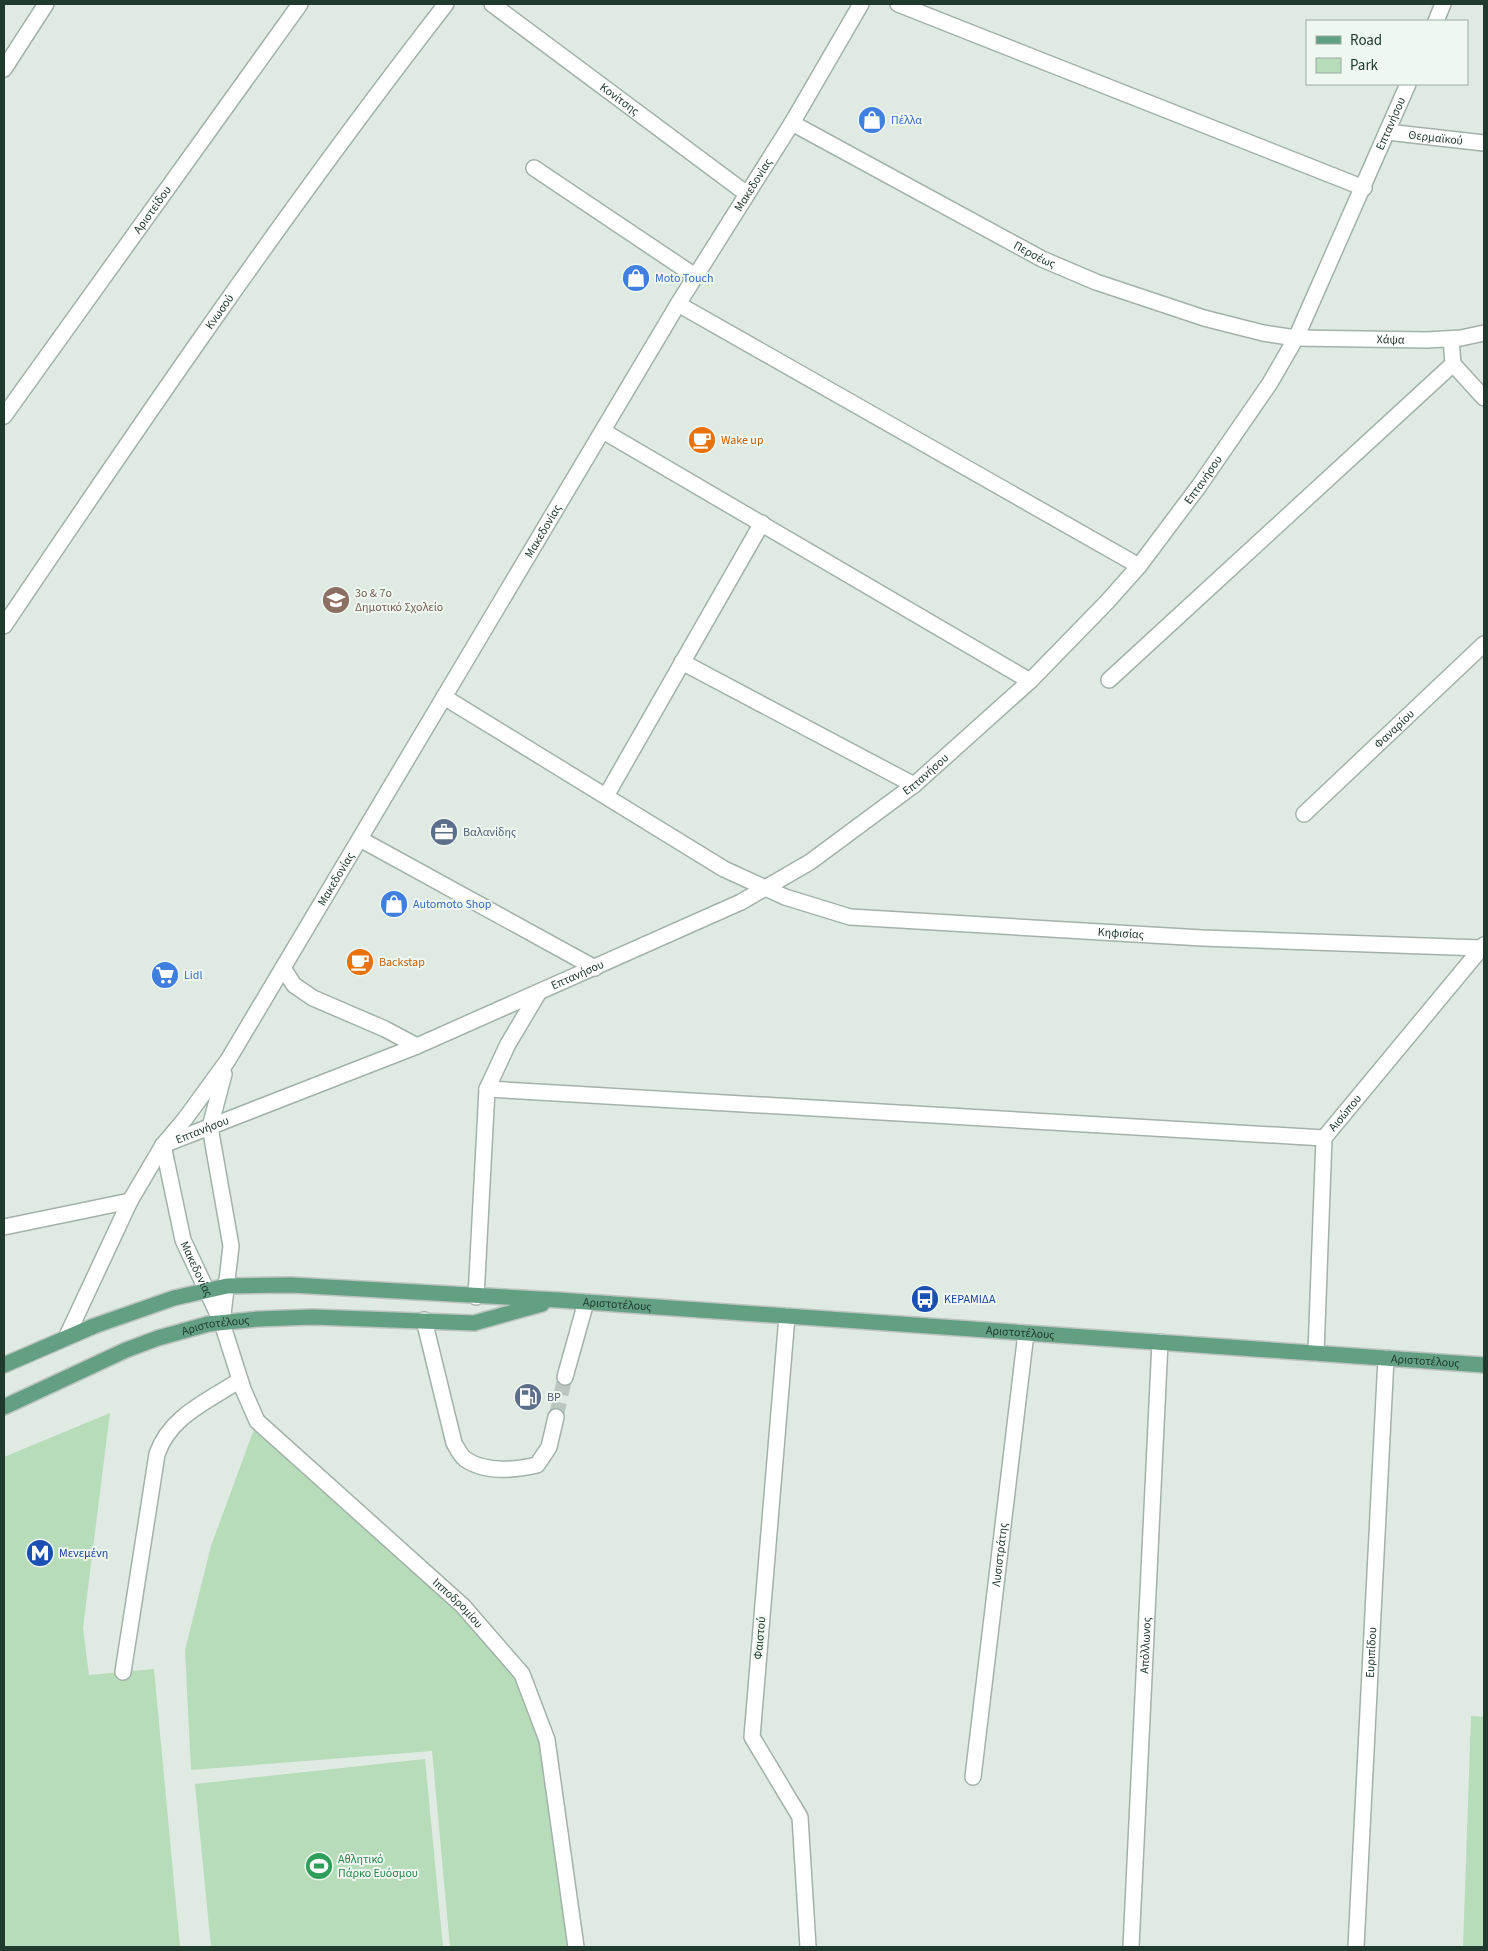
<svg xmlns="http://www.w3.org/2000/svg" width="1488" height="1951" viewBox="0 0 1488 1951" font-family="'Source Sans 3',sans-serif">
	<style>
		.green { fill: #b7dcb9 }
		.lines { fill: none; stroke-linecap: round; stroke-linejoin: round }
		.minor-tunnel { stroke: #b9c7bf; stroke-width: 15; stroke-dasharray: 15 8; stroke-linecap: butt }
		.minor-casing { stroke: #a2b2a9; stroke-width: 18 }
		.major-casing { stroke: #bcc4c0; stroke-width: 18 }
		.minor { stroke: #fff; stroke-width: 15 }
		.major { stroke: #63a083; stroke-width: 15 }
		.labels { text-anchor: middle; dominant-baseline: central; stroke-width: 4; stroke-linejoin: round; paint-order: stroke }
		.street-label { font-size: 12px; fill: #203a2e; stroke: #eff7f1 }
		.shop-label { font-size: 12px; fill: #366cbe; stroke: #eff7f1; text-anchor: start }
		.food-label { font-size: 12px; fill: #c56008; stroke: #eff7f1; text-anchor: start }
		.education-label { font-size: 12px; fill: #785e54; stroke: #eff7f1; text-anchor: start }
		.service-label { font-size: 12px; fill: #4e5e75; stroke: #eff7f1; text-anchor: start }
		.transit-label { font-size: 12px; fill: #164399; stroke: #eff7f1; text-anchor: start }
		.leisure-label { font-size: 12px; fill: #27864d; stroke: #eff7f1; text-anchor: start }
	</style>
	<rect width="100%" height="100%" fill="#dfeae3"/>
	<g class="green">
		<polygon points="110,1413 83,1628 89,1675 154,1669 180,1947 4,1947 4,1457"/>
		<polygon points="257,1421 380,1530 522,1674 547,1740 576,1947 450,1947 432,1751 191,1770 185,1650 211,1546"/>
		<polygon points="1471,1716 1484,1717 1484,1947 1463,1947"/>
		<polygon points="425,1759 443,1947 211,1947 195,1784"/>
	</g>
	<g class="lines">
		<polyline class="minor-tunnel" points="556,1417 565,1377"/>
		<defs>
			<g id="minor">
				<path id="s1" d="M492 4 747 194"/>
				<polyline points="898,4 1364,188"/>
				<polyline points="1436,21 1443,4"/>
				<polyline points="4,69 46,4"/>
				<path id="s2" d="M792 123 1042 259 1096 282 1204 318 1263 333 1296 338 1427 340 1461 338 1484 333"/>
				<path id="s3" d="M1387 132 1484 143"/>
				<polyline points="534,168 695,276"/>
				<polyline points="678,304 1139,566"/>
				<polyline points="1453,364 1484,398"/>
				<path id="s4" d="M4 416 300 4"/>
				<polyline points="603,431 1030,681"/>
				<path id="s5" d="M4 626C146 415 290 205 446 4"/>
				<polyline points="682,662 914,785"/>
				<polyline points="1109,680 1453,364 1451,339"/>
				<path id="s6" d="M444 697 724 869 785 897 850 917 1202 938 1481 948"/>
				<polyline points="606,796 762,523"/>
				<path id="s7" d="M1304 814 1484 644"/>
				<polyline points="360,839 595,968"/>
				<polyline points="283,968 294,985 313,998 385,1029 417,1046"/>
				<polyline points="487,1089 1324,1138"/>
				<path id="s8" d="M163 1145 417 1046 741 902 810 862 914 785 1030 681 1107 602 1139 566 1199 486 1270 383 1296 338 1408 84"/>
				<path id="s9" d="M163 1145 183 1240 222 1323 243 1389 257 1421 463 1606 522 1674 547 1740 576 1947"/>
				<polyline points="4,1227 130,1201"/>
				<polyline points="476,1297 487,1089 508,1044 539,992"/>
				<polyline points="787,1316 752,1737 800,1817 808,1947"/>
				<path d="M424 1320 454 1443C457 1448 460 1455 465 1459 485 1473 515 1470 537 1465L549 1447 556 1417"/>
				<polyline points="222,1323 231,1246 210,1127 224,1074"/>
				<path id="s10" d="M66 1338 130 1201 163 1145 185 1119 228 1060 678 304 792 123 861 4"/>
				<path id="s11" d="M1316 1353 1324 1138 1484 945"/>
				<polyline points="565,1377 586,1302"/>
				<path d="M123 1672 157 1454C170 1416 208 1401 240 1380"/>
				<path id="s12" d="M973 1777 1026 1333"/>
				<path id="s13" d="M1131 1947 1160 1342"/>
				<path id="s14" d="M1356 1947 1386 1358"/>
			</g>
			<g id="major">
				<path id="s15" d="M4 1365 94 1326 174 1298 227 1286 291 1285 558 1300 1484 1365"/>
				<path id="s16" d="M4 1407 126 1350 158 1338 208 1324 258 1319 313 1317 474 1323 542 1304"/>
			</g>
		</defs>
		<use href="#minor" class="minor-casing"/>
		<use href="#major" class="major-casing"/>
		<use href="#minor" class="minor"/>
		<use href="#major" class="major"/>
	</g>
	<defs>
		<symbol id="shop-disc" viewBox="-11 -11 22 22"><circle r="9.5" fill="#3f7fe0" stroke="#eff7f1"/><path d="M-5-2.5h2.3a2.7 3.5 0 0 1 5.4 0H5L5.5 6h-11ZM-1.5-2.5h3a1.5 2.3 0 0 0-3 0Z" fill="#fff"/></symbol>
		<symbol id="cafe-disc" viewBox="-11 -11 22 22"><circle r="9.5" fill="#e8710a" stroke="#eff7f1"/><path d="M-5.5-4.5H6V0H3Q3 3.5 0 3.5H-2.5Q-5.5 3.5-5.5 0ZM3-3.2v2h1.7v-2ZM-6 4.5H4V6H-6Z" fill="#fff"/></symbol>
		<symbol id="school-disc" viewBox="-11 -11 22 22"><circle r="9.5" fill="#8d6e63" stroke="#eff7f1"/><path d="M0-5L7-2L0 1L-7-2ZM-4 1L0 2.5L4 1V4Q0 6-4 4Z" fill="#fff"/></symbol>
		<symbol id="office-disc" viewBox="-11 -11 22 22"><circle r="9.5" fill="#5c6f8a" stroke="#eff7f1"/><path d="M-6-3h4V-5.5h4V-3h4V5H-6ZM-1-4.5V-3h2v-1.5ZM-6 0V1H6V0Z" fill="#fff"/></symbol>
		<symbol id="supermarket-disc" viewBox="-11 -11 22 22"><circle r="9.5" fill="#3f7fe0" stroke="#eff7f1"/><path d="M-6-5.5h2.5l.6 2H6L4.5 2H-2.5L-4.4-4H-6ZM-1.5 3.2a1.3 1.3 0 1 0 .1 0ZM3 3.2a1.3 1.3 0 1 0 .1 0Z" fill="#fff"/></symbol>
		<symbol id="bus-disc" viewBox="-11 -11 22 22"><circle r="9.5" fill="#1a4fb4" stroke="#eff7f1"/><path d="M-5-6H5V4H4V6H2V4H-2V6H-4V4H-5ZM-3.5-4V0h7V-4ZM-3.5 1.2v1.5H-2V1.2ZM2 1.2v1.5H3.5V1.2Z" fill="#fff"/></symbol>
		<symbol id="fuel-disc" viewBox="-11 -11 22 22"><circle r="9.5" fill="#5c6f8a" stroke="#eff7f1"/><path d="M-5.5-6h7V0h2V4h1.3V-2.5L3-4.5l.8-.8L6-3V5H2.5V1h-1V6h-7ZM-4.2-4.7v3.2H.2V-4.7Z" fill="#fff"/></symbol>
		<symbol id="metro-disc" viewBox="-11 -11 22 22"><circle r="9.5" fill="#1a4fb4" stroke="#eff7f1"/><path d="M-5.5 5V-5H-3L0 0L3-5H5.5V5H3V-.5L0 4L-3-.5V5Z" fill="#fff"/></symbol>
		<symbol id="stadium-disc" viewBox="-11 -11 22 22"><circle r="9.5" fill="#2e9e5b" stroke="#eff7f1"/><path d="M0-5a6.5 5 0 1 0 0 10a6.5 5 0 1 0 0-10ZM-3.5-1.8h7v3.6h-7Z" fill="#fff"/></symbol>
	</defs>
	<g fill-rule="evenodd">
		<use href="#shop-disc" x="856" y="104" width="32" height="32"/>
		<use href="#shop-disc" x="620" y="262" width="32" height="32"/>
		<use href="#cafe-disc" x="686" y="424" width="32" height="32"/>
		<use href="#school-disc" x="320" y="584" width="32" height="32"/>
		<use href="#office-disc" x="428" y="816" width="32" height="32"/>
		<use href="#shop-disc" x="378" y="888" width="32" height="32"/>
		<use href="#cafe-disc" x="344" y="946" width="32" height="32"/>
		<use href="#supermarket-disc" x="149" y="959" width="32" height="32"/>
		<use href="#bus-disc" x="909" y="1283" width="32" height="32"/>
		<use href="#fuel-disc" x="512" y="1381" width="32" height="32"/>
		<use href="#metro-disc" x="24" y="1537" width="32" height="32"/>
		<use href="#stadium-disc" x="303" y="1850" width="32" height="32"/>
	</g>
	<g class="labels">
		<g class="street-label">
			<text stroke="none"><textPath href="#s1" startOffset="159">Κονίτσης</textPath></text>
			<text stroke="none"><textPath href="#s8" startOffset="1662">Επτανήσου</textPath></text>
			<text stroke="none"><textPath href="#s3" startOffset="49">Θερμαϊκού</textPath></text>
			<text stroke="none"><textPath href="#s10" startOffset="1344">Μακεδονίας</textPath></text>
			<text stroke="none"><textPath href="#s4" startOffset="254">Αριστείδου</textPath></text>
			<text stroke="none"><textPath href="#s2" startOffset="276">Περσέως</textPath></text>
			<text stroke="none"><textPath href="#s5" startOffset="381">Κνωσού</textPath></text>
			<text stroke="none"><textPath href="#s2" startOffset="646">Χάψα</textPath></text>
			<text stroke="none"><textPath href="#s8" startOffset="1258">Επτανήσου</textPath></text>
			<text stroke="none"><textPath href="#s10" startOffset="939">Μακεδονίας</textPath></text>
			<text stroke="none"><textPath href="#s7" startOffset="124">Φαναρίου</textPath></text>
			<text stroke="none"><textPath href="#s8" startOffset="852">Επτανήσου</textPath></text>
			<text stroke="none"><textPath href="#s10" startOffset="534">Μακεδονίας</textPath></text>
			<text stroke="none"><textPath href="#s6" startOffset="735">Κηφισίας</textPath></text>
			<text stroke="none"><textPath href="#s8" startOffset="448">Επτανήσου</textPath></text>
			<text stroke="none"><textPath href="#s11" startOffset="248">Αισώπου</textPath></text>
			<text stroke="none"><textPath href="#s8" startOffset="42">Επτανήσου</textPath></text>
			<text stroke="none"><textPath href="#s9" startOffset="129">Μακεδονίας</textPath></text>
			<text stroke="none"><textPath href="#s15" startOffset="628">Αριστοτέλους</textPath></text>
			<text stroke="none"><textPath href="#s16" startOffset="228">Αριστοτέλους</textPath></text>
			<text stroke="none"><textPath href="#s15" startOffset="1032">Αριστοτέλους</textPath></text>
			<text stroke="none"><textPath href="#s15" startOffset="1438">Αριστοτέλους</textPath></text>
			<text stroke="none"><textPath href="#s12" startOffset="224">Λυσιστράτης</textPath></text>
			<text stroke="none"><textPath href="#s9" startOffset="564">Ιπποδρομίου</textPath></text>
			<text transform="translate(760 1638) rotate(-85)">Φαιστού</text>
			<text stroke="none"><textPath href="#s13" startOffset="302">Απόλλωνος</textPath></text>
			<text stroke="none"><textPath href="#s14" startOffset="295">Ευριπίδου</textPath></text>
		</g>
		<g class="shop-label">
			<text x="891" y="120">Πέλλα</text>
			<text x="655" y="278">Moto Touch</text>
			<text x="413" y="904">Automoto Shop</text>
			<text x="184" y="975">Lidl</text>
		</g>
		<g class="food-label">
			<text x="721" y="440">Wake up</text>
			<text x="379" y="962">Backstap</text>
		</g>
		<g class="education-label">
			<text x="355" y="593">3ο &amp; 7ο<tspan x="355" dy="14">Δημοτικό Σχολείο</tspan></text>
		</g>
		<g class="service-label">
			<text x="463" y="832">Βαλανίδης</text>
			<text x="547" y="1397">BP</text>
		</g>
		<g class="transit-label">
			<text x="944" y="1299">ΚΕΡΑΜΙΔΑ</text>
			<text x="59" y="1553">Μενεμένη</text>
		</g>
		<g class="leisure-label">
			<text x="338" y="1859">Αθλητικό<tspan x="338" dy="14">Πάρκο Ευόσμου</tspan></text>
		</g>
	</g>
	<rect width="1488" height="1951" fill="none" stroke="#203a2e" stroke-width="10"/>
	<rect x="1306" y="20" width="162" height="65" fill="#eff7f1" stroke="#9caba3"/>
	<rect x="1316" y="36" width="25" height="8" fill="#63a083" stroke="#9caba3"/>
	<text x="1350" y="45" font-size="15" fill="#203a2e">Road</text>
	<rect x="1316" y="58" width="25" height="15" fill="#b7dcb9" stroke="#9caba3"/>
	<text x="1350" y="70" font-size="15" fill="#203a2e">Park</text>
</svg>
